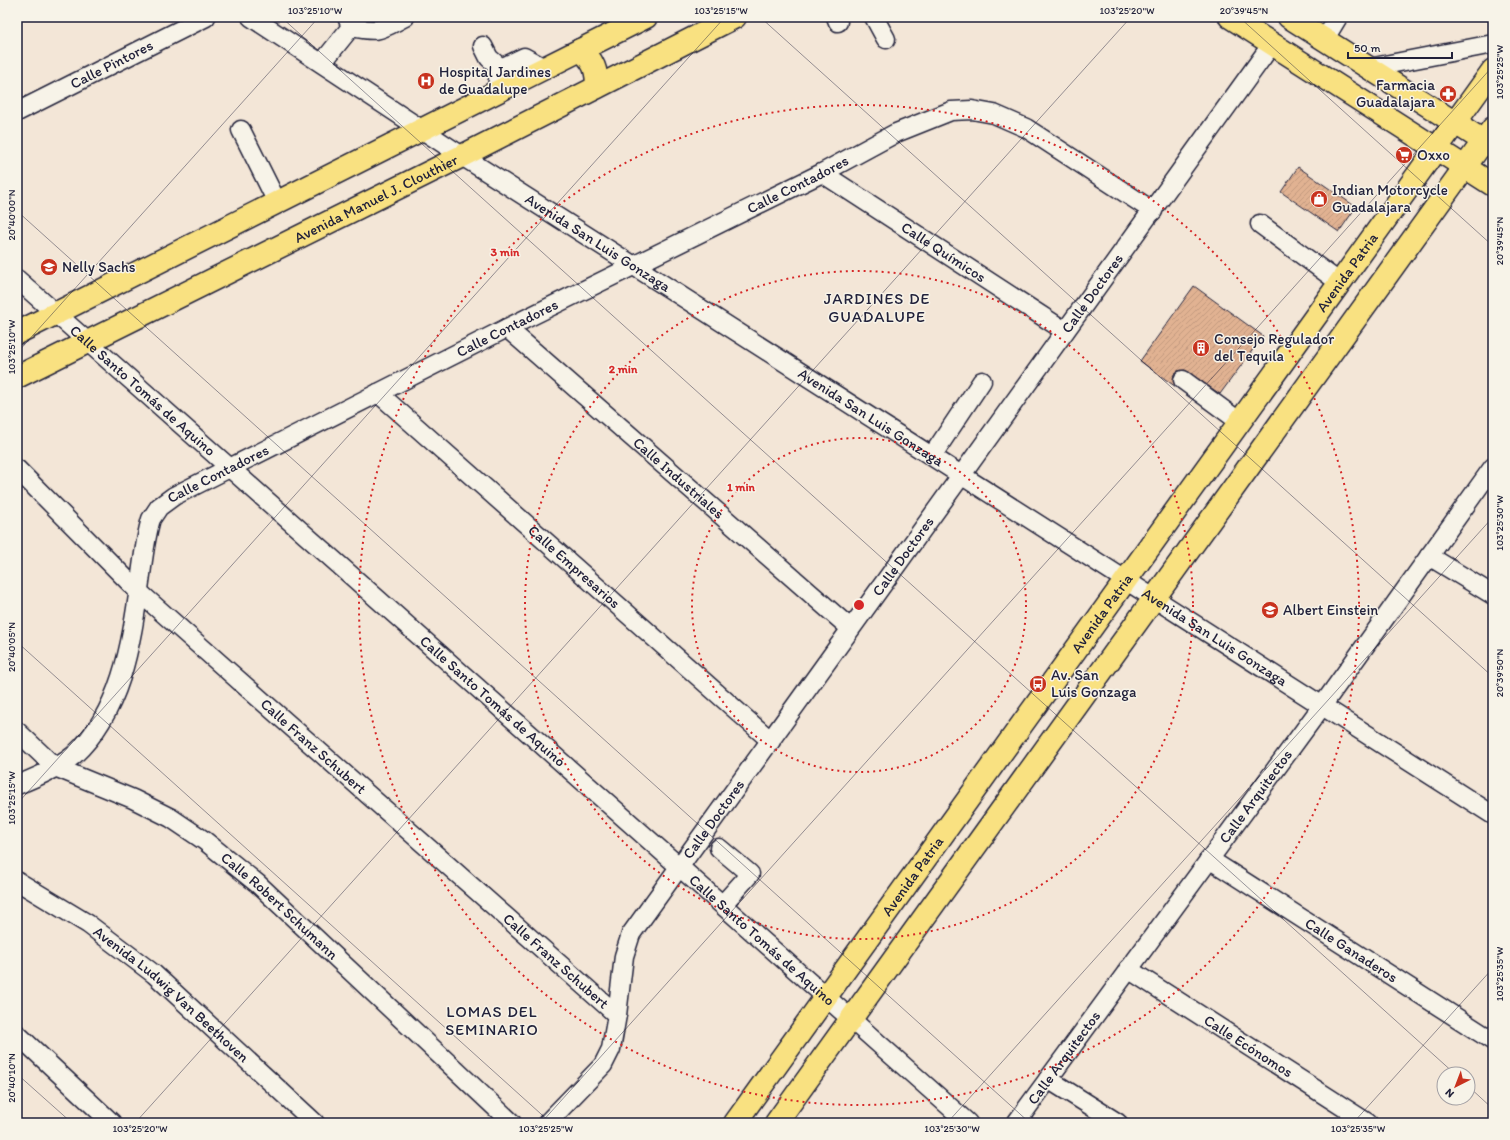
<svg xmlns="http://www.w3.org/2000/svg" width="1510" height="1140" viewBox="0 0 1510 1140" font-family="Itim,sans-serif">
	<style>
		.building { fill: url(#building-hatch); stroke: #22223b }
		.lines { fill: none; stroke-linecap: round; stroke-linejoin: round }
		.minor-casing { stroke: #22223b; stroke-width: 21 }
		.major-casing { stroke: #22223b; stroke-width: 25 }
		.minor { stroke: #f7f3e8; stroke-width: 18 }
		.major { stroke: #f9e181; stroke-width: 22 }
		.ticks { fill: none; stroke: #22223b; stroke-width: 1; stroke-opacity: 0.45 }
		.ring { fill: none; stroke: #d62828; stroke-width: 2; stroke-dasharray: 2 4 }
		.labels { text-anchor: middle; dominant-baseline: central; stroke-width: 3; stroke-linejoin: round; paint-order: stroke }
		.street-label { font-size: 15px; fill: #22223b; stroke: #f7f3e8 }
		.poi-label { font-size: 15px; fill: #22223b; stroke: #f7f3e8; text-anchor: start }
		.neighbourhood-label { font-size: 16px; letter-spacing: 1px; fill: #22223b; stroke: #f7f3e8 }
		.centre { fill: #d62828; stroke: #f7f3e8; stroke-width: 2 }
		.ring-label { font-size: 12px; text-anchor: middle; font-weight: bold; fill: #d62828; stroke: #f7f3e8; stroke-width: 3; stroke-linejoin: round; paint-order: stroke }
		.neatline { fill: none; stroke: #22223b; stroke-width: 1.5 }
		.ticks-label { font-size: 10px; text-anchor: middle; fill: #22223b }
	</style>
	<defs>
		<pattern id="building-hatch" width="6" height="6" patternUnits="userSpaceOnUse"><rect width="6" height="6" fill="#e1b292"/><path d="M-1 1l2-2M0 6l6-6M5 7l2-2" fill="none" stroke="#c1997f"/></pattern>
	</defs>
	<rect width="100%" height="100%" fill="#f3e6d7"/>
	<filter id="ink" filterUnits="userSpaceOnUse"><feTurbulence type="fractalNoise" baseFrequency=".025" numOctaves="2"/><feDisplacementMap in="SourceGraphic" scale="8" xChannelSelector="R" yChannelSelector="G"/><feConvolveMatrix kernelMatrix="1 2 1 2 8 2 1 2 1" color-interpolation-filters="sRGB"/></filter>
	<g filter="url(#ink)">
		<g class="building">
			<polygon points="1298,167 1356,207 1339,232 1281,192"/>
			<polygon points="1194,286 1263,336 1220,394 1185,370 1178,371 1174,374 1173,379 1176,387 1140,361"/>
		</g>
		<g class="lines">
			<defs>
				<g id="minor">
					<path id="s1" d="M251 17 462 156 1493 815"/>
					<polyline points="836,17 838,22"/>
					<polyline points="874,17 886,39"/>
					<path d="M351 27C379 33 380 30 405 17"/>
					<polyline points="1324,40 1338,17"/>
					<polyline points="483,46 489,58 501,68"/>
					<polyline points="322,63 351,27 347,17"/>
					<polyline points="1369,68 1493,44"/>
					<polyline points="497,91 498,79 501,68 524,57 544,68"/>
					<path id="s2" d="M17 112 206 17"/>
					<polyline points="241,130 277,202"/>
					<path id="s3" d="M822 173 1065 331"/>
					<polyline points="1260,224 1340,283"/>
					<path id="s4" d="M17 279 968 1123"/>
					<path id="s5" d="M507 328 850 628"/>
					<polyline points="1183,380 1240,422"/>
					<path id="s6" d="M378 393 771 741"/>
					<polyline points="932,456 982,381"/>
					<path id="s7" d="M17 469 139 592 617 1015"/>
					<polyline points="1429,556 1493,595"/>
					<path id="s8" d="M17 731 55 767 133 799 171 818 205 841 258 884 512 1123"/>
					<path id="s9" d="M17 785C35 778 59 768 74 755 122 711 131 643 140 582 143 561 145 539 151 519L159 507 174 496 507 328 822 173 896 133 951 111 972 110 994 114 1026 128 1153 211"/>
					<polyline points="719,848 750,874 723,904"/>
					<path id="s10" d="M1209 859 1493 1041"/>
					<path id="s11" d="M17 881 88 924 154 974 315 1123"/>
					<path id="s12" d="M1128 969 1368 1123"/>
					<polyline points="17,1034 112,1123"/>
					<polyline points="1048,1079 1118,1123"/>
					<path id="s13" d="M547 1123 603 1065 611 1049 617 1015 624 956 631 934 1272 44"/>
					<path id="s14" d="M1016 1123 1322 706 1493 467"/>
				</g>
				<g id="major">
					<polyline points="1230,17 1493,185"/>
					<polyline points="1289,17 1493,147"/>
					<path d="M580 50C594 60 597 71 597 87"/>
					<polyline points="17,333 646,17"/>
					<path id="s15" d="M17 377 462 156 735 17"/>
					<path id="s16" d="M735 1123 1493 70"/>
					<polyline points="776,1123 1493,128"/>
				</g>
			</defs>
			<use href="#minor" class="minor-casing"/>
			<use href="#major" class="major-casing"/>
			<use href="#minor" class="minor"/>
			<use href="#major" class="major"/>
		</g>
	</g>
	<path class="ticks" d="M281 17 1455 1074M760 17 1493 677M1239 17 1493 246M17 211 1030 1123M17 353 319 17M17 642 551 1123M17 804 725 17M17 1074 72 1123M1468 1086 1493 1109M135 1123 1131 17M541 1123 1493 66M947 1123 1493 517M1353 1123 1493 968"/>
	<g class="ring">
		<circle cx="859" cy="605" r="167"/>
		<circle cx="859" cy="605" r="334"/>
		<circle cx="859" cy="605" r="500"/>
	</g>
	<defs>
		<symbol id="hospital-disc" viewBox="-11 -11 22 22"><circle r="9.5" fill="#c8321e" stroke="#f7f3e8"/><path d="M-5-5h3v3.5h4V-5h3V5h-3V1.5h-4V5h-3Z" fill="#fff"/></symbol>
		<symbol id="pharmacy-disc" viewBox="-11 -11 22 22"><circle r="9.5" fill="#c8321e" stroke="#f7f3e8"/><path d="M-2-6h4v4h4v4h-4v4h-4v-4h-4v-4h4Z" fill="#fff"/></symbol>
		<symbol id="supermarket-disc" viewBox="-11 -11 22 22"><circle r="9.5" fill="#c8321e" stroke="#f7f3e8"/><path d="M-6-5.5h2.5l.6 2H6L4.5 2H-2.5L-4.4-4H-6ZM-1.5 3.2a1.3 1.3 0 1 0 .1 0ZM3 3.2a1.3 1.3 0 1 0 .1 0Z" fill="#fff"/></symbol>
		<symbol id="shop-disc" viewBox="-11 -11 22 22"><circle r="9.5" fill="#c8321e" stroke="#f7f3e8"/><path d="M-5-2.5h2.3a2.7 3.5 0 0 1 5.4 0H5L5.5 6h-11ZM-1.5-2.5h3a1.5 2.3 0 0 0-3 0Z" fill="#fff"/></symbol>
		<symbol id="school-disc" viewBox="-11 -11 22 22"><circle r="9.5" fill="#c8321e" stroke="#f7f3e8"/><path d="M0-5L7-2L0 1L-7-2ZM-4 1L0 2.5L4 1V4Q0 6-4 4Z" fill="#fff"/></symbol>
		<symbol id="building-disc" viewBox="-11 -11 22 22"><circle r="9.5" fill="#c8321e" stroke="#f7f3e8"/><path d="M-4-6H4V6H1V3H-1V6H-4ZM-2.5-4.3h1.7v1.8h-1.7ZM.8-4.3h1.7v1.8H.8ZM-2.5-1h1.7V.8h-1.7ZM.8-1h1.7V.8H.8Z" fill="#fff"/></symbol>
		<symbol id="bus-disc" viewBox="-11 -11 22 22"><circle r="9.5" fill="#c8321e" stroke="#f7f3e8"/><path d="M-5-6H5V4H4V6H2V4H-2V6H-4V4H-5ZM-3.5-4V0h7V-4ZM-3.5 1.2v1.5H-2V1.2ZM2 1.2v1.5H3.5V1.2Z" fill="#fff"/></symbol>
	</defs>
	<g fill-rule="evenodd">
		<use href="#hospital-disc" x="416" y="71" width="20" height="20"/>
		<use href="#pharmacy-disc" x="1438" y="84" width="20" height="20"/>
		<use href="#supermarket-disc" x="1394" y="145" width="20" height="20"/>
		<use href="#shop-disc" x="1309" y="189" width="20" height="20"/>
		<use href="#school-disc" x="39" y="257" width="20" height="20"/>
		<use href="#building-disc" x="1191" y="338" width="20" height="20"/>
		<use href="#school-disc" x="1260" y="600" width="20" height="20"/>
		<use href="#bus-disc" x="1028" y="674" width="20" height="20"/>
	</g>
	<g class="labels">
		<g class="street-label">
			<text stroke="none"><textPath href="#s2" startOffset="106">Calle Pintores</textPath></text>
			<text stroke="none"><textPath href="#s9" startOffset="1048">Calle Contadores</textPath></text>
			<text stroke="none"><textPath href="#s15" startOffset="401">Avenida Manuel J. Clouthier</textPath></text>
			<text stroke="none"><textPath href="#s1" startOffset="414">Avenida San Luis Gonzaga</textPath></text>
			<text stroke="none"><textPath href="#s3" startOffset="145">Calle Químicos</textPath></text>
			<text stroke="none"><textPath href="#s16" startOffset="1048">Avenida Patria</textPath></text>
			<text stroke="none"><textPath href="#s13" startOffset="1005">Calle Doctores</textPath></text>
			<text stroke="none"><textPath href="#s9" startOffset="724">Calle Contadores</textPath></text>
			<text stroke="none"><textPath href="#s4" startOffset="168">Calle Santo Tomás de Aquino</textPath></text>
			<text stroke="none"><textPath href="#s1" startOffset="738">Avenida San Luis Gonzaga</textPath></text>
			<text stroke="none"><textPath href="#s9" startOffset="400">Calle Contadores</textPath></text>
			<text stroke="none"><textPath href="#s5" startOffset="228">Calle Industriales</textPath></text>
			<text stroke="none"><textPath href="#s13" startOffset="681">Calle Doctores</textPath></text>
			<text stroke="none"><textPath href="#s6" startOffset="262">Calle Empresarios</textPath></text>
			<text stroke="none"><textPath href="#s16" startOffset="628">Avenida Patria</textPath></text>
			<text stroke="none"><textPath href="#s1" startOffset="1146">Avenida San Luis Gonzaga</textPath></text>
			<text stroke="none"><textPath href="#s4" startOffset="636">Calle Santo Tomás de Aquino</textPath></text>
			<text stroke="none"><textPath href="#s7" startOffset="406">Calle Franz Schubert</textPath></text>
			<text stroke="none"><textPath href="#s14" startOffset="405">Calle Arquitectos</textPath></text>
			<text stroke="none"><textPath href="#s13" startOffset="357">Calle Doctores</textPath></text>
			<text stroke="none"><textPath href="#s16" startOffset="304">Avenida Patria</textPath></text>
			<text stroke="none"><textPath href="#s8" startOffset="319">Calle Robert Schumann</textPath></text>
			<text stroke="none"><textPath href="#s4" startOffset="996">Calle Santo Tomás de Aquino</textPath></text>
			<text stroke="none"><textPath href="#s10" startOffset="169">Calle Ganaderos</textPath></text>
			<text stroke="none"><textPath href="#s7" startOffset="730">Calle Franz Schubert</textPath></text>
			<text stroke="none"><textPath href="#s11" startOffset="192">Avenida Ludwig Van Beethoven</textPath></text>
			<text stroke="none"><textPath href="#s12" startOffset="143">Calle Ecónomos</textPath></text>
			<text stroke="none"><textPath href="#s14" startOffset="81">Calle Arquitectos</textPath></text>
		</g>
		<g class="poi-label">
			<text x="439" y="72">Hospital Jardines<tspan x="439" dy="17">de Guadalupe</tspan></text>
			<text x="1435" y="85" text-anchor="end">Farmacia<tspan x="1435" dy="17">Guadalajara</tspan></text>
			<text x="1417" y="155">Oxxo</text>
			<text x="1332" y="190">Indian Motorcycle<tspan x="1332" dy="17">Guadalajara</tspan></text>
			<text x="62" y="267">Nelly Sachs</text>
			<text x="1214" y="339">Consejo Regulador<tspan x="1214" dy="17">del Tequila</tspan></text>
			<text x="1283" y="610">Albert Einstein</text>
			<text x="1051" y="675">Av. San<tspan x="1051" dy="17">Luis Gonzaga</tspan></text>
		</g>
		<g class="neighbourhood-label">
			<text x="877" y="298">JARDINES DE<tspan x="877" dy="18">GUADALUPE</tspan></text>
			<text x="492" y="1011">LOMAS DEL<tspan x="492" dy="18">SEMINARIO</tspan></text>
		</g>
	</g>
	<circle cx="859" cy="605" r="6" class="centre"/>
	<g class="ring-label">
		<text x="505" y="256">3 min</text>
		<text x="623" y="373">2 min</text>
		<text x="741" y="491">1 min</text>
	</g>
	<rect width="1510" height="1140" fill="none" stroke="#f7f3e8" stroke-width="44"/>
	<g transform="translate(1456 1086) rotate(222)"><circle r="19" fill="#f7f3e8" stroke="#a29fa3"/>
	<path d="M0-3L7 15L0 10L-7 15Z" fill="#c8321e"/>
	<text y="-6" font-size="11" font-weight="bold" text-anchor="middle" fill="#22223b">N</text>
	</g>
	<path d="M1348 52v6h104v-6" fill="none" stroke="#22223b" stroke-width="2"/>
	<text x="1354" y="52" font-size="12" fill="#22223b" stroke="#f7f3e8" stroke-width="3" paint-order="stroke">50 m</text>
	<rect x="22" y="22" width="1466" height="1096" class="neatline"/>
	<g class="ticks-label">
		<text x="315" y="14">103°25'10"W</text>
		<text x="721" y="14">103°25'15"W</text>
		<text x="1127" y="14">103°25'20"W</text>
		<text x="1244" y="14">20°39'45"N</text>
		<text transform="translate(1499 72) rotate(-90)" y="4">103°25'25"W</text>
		<text transform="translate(11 215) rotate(-90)" y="4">20°40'00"N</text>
		<text transform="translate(1499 241) rotate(-90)" y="4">20°39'45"N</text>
		<text transform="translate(11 347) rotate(-90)" y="4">103°25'10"W</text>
		<text transform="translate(1499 523) rotate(-90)" y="4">103°25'30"W</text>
		<text transform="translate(11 647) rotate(-90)" y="4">20°40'05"N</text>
		<text transform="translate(1499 673) rotate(-90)" y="4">20°39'50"N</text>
		<text transform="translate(11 798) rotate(-90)" y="4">103°25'15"W</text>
		<text transform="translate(1499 974) rotate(-90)" y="4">103°25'35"W</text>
		<text transform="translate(11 1078) rotate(-90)" y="4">20°40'10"N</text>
		<text x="140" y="1132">103°25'20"W</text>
		<text x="546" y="1132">103°25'25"W</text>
		<text x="952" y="1132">103°25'30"W</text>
		<text x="1358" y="1132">103°25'35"W</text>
	</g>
</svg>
